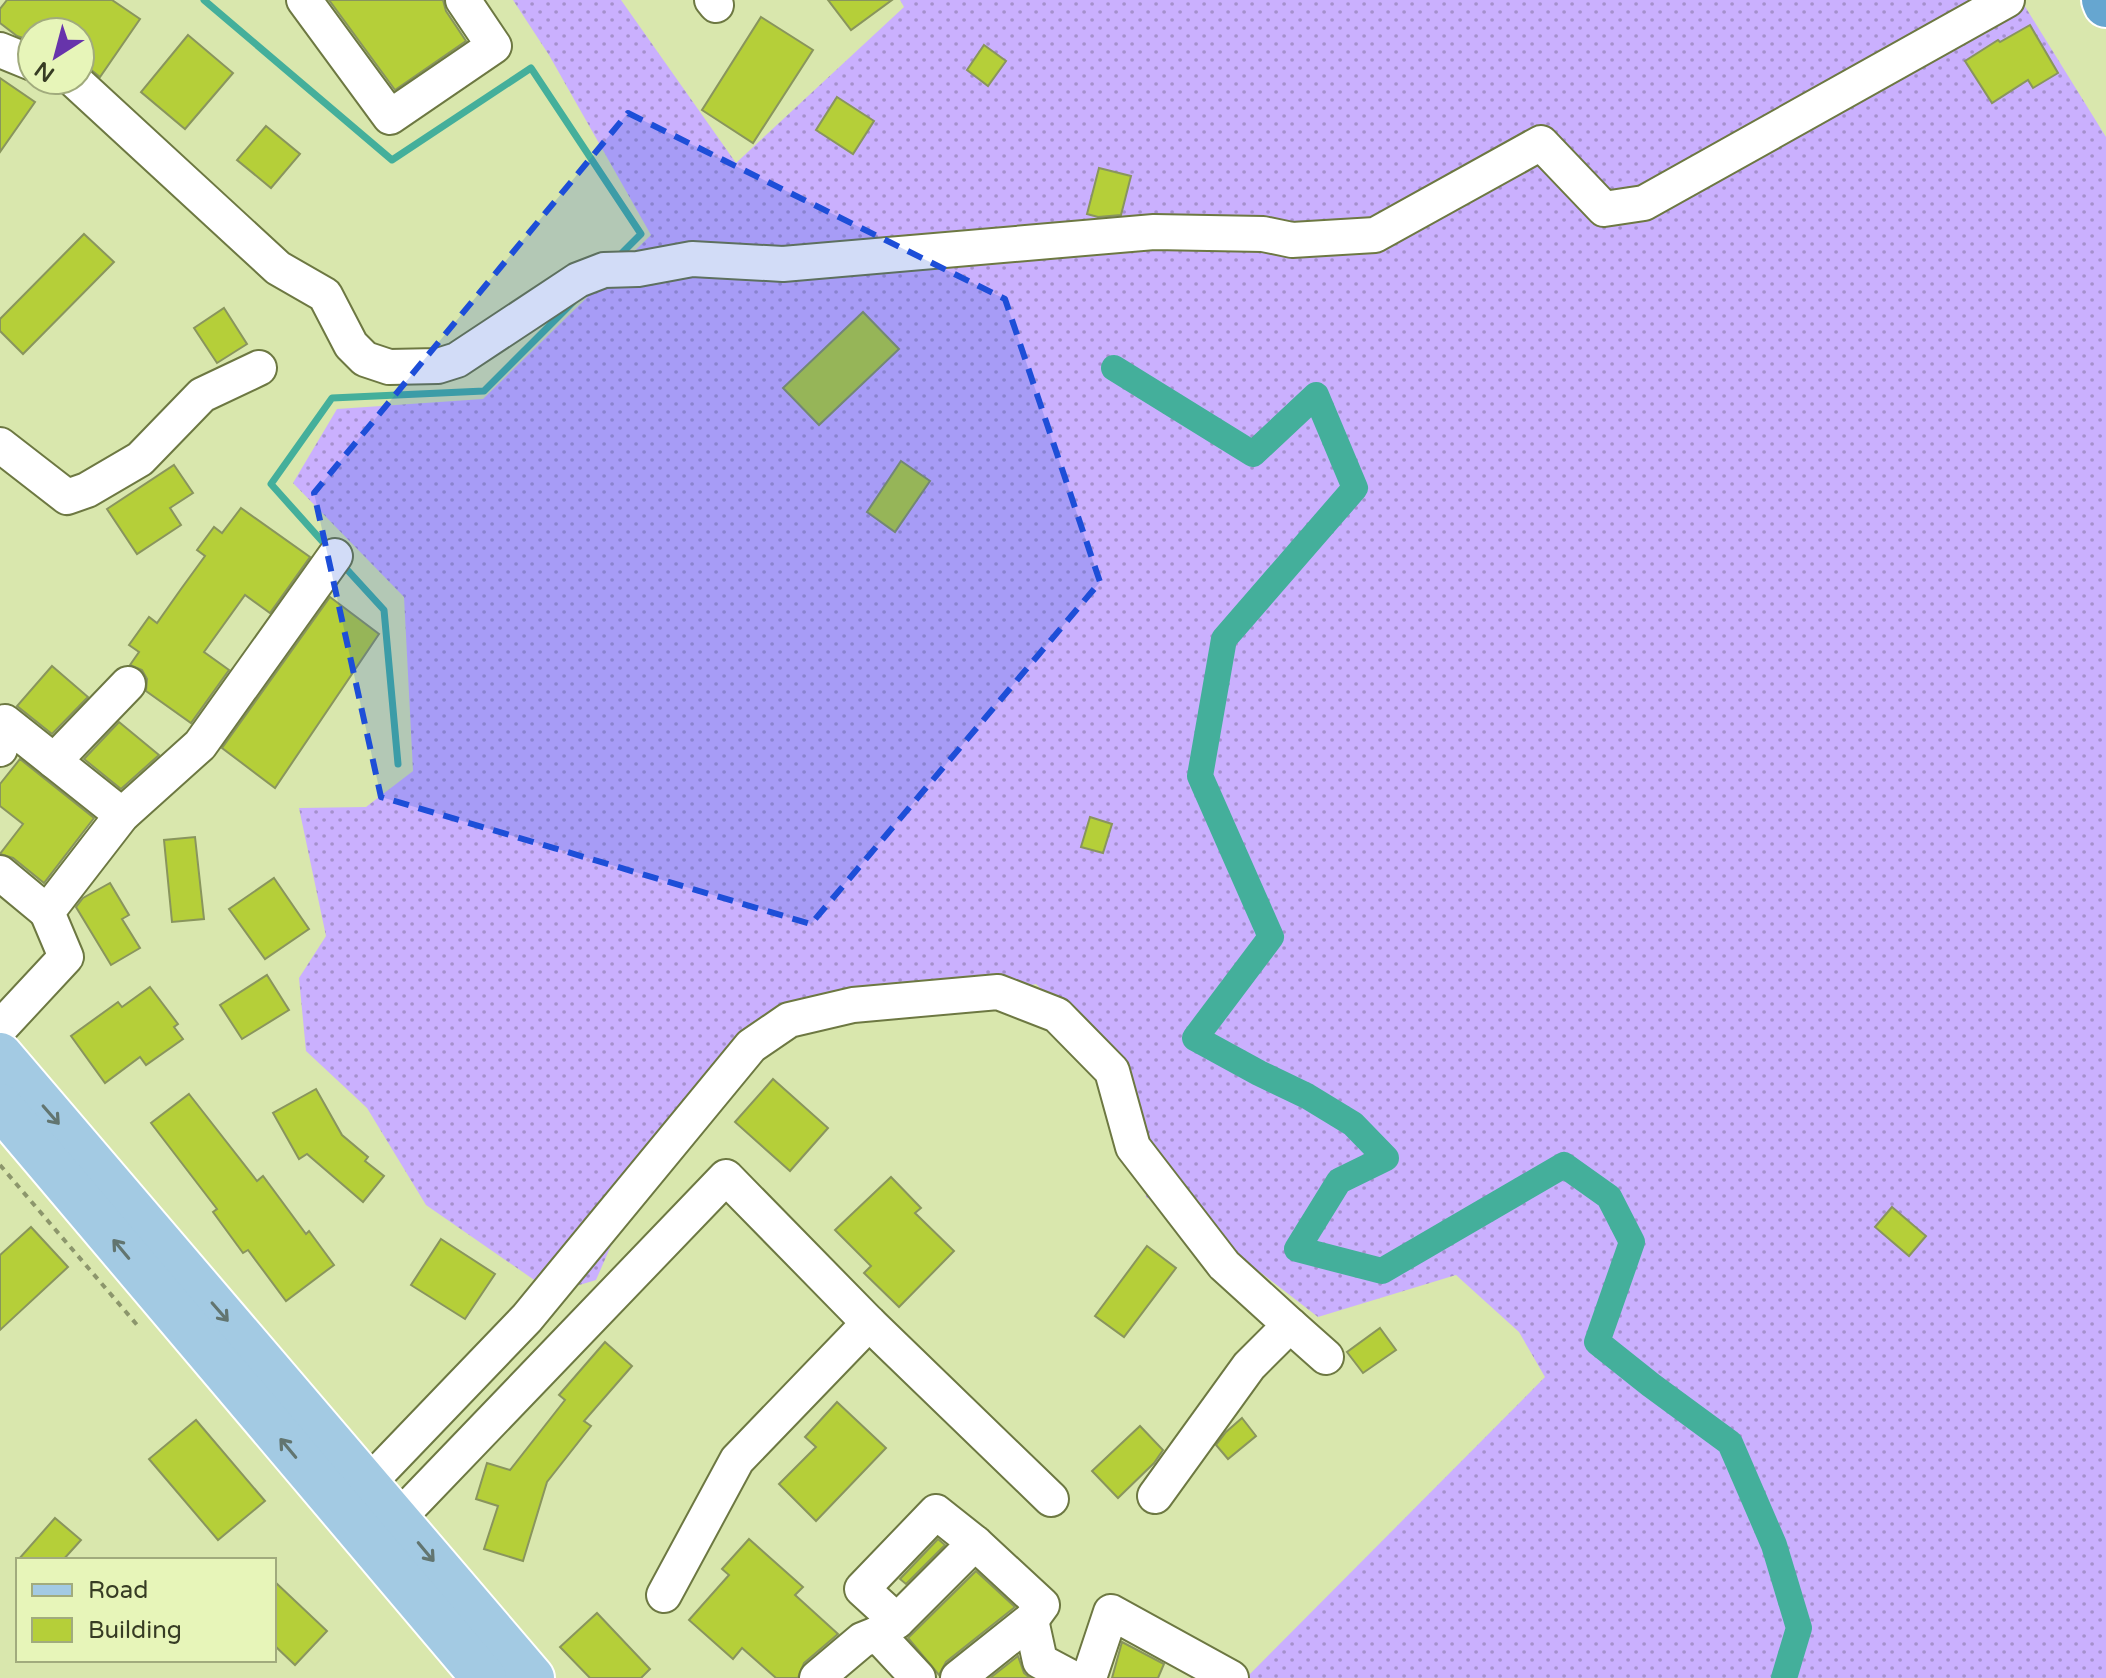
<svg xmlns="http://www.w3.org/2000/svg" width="2106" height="1678" viewBox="0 0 2106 1678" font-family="'Varela Round',sans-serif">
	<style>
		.grass { fill: url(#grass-dots) }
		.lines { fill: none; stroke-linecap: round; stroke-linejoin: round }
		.stream { stroke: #44af9b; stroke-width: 7 }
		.canal { stroke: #44af9b; stroke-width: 26 }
		.building { fill: #b5cf39; stroke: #89955d; stroke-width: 2 }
		.minor-casing { stroke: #6d7842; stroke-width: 38 }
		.major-casing { stroke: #fff; stroke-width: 48 }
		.highway-casing { stroke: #fff; stroke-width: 48 }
		.path { stroke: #8c966c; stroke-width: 4; stroke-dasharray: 6 6; stroke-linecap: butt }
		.minor { stroke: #fff; stroke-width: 34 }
		.major { stroke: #a3cae3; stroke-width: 44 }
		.highway { stroke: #66a6d0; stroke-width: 44 }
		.oneway { stroke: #627570 }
		.marked { fill: #1d4ed8; fill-opacity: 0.2; stroke: #1d4ed8; stroke-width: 6; stroke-dasharray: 16 10; stroke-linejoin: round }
	</style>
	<defs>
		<pattern id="grass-dots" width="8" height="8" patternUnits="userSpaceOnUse" patternTransform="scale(2)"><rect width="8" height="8" fill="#cab0fe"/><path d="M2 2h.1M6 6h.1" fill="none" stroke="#a590cd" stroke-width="1.8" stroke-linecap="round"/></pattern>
	</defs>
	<rect width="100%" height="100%" fill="#d9e7ad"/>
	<polygon class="grass" points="513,0 621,0 736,163 904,7 900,0 2021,0 2106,137 2106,1678 1246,1678 1545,1377 1519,1332 1456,1275 1318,1317 1260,1272 1146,1197 1129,1072 1036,984 998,992 789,1013 664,1124 596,1280 553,1293 426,1205 367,1108 306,1051 299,978 326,936 299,808 366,807 413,771 404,597 293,483 337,409 483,399 651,235 549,55"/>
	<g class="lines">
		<g class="stream">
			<polyline points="204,0 392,160 531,68 641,234 618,257"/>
			<polyline points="330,550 271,484 332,398 484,391 573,302"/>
			<polyline points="341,563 384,610 398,764"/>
		</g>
		<polyline class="canal" points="1114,368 1253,454 1316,395 1355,488 1224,639 1200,776 1271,937 1195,1038 1259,1073 1307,1096 1353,1124 1386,1158 1339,1181 1297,1249 1382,1271 1564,1165 1609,1197 1632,1242 1597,1342 1651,1385 1730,1443 1774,1545 1799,1628 1784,1678"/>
	</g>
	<g class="building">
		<polygon points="7,0 112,0 140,19 100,77 80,61 80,32 32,32 32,41 17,36 0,23 0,9"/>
		<polygon points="329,0 443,0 446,11 466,41 395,90"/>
		<polygon points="828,0 892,0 851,30"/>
		<polygon points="761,17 813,50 753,143 702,110"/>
		<polygon points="2030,25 2058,73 2033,88 2028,80 1992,103 1965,61 1998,40 2000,42"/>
		<polygon points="188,35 233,73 185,129 141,92"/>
		<polygon points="984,45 1006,61 988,86 967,70"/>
		<polygon points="0,78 35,102 0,152"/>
		<polygon points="837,97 874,121 853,154 816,130"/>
		<polygon points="266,126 300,154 271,188 237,160"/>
		<polygon points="1099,168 1131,176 1121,215 1098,217 1087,214"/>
		<polygon points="84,234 114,262 23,354 0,331 0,319"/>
		<polygon points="224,308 247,344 217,363 194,328"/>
		<polygon points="863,312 899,349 819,425 783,388"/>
		<polygon points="901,461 930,481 895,532 867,512"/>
		<polygon points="174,465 193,493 170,508 181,525 137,554 107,509"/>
		<polygon points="241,508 310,557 270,613 245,595 204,652 229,670 191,723 146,691 147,679 142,670 130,665 139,652 129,645 149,617 157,623 181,589 205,556 197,550 214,527 222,533"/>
		<polygon points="330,597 379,634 275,788 222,748"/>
		<polygon points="52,666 88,697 52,734 17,706"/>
		<polygon points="119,722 159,755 121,789 84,759"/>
		<polygon points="20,759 94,818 44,883 13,858 0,854 23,824 0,806 0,784"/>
		<polygon points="1090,817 1112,824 1103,853 1081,847"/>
		<polygon points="195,837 204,919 172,922 164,840"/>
		<polygon points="274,878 309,929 265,959 229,909"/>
		<polygon points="110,883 129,915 122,919 140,948 111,965 76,907 83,898"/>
		<polygon points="267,975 289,1010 242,1039 220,1005"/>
		<polygon points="150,987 178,1024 174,1027 183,1039 146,1065 140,1057 105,1083 71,1036 118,1002 122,1007"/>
		<polygon points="773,1079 828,1128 790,1171 735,1122"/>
		<polygon points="316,1089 342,1135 368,1157 365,1161 384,1176 363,1202 307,1154 299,1159 273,1113"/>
		<polygon points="189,1094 257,1181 263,1176 306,1234 309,1231 334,1265 286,1301 248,1250 243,1253 213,1212 217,1209 151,1123"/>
		<polygon points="891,1177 921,1208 915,1213 954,1251 899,1307 864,1273 871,1266 835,1230"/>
		<polygon points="1892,1207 1926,1236 1909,1256 1875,1227"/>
		<polygon points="31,1227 68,1267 0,1330 0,1255"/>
		<polygon points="441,1239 495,1274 465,1319 411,1285"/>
		<polygon points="1147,1246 1176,1268 1124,1337 1095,1316"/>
		<polygon points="1380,1328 1396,1350 1363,1373 1347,1352"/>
		<polygon points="605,1342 632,1366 584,1421 591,1426 547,1482 523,1561 484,1549 498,1506 476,1499 487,1463 510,1470 565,1400 559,1395"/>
		<polygon points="837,1402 886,1448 816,1521 779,1484 816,1447 805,1437"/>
		<polygon points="1242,1418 1256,1436 1228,1459 1216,1445 1226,1432"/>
		<polygon points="196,1420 265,1501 218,1540 149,1459"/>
		<polygon points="1140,1426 1163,1450 1154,1463 1118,1498 1092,1471"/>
		<polygon points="55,1518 81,1540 63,1560 18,1560"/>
		<polygon points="749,1539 803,1587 795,1595 838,1634 804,1663 798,1678 776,1678 742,1648 733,1659 689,1620 729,1575 722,1569"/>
		<polygon points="938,1539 945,1545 906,1584 900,1579"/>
		<polygon points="976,1571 1015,1607 946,1662 939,1675 908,1638"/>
		<polygon points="274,1581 327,1631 295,1665 274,1645"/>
		<polygon points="597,1613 650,1669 641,1678 590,1678 560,1647"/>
		<polygon points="1122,1642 1164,1664 1158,1678 1112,1678"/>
		<polygon points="1018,1656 1024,1673 1030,1678 990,1678"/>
	</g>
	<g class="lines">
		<defs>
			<g id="minor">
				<polyline points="304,0 390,117 494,46 463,0"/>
				<polyline points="712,0 716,5"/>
				<polyline points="0,50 32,63"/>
				<polyline points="74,80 278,268 325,295 351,345 365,359 389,367 438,366 457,360 578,280 604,270 638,269 692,259 783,264 1154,232 1263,234 1292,240 1375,235 1541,143 1604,209 1644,203 2007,0"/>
				<polyline points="0,445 67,497 87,490 140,459 202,395 259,368"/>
				<polyline points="0,749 5,722 122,815"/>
				<polyline points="54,761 128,684"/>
				<polyline points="0,873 47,912"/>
				<polyline points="0,1028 66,957 47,912 122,815 200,745 335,556"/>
				<polyline points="1290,1325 1326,1357"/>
				<polyline points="383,1468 527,1318 751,1046 789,1020 853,1005 998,992 1057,1015 1112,1071 1133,1147 1224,1265 1290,1325 1249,1366 1155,1496"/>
				<polyline points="391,1511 412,1504 726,1177 869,1323 1051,1499"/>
				<polyline points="664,1595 737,1460 869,1323"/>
				<polyline points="1031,1620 1040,1661 1072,1678"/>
				<polyline points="897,1621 975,1543"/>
				<polyline points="877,1634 897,1621 862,1589 936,1512 975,1543 1042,1605 1031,1620 958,1678"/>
				<polyline points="817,1678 862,1640 877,1634 918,1678"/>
				<polyline points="1089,1678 1111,1612 1231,1678"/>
			</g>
			<g id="major">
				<polyline points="0,1055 532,1678"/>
				<polyline points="0,1106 484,1678"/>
			</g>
			<polyline id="highway" points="2104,0 2106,5"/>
		</defs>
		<use href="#minor" class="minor-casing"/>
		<use href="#major" class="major-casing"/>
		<use href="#highway" class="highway-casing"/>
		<polyline class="path" points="0,1165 138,1326"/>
		<use href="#minor" class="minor"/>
		<use href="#major" class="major"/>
		<use href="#highway" class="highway"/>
	</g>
	<defs><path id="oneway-shaft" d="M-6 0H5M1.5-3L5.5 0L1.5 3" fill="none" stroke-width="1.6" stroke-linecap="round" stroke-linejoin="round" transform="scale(2)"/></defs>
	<g class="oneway">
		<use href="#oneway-shaft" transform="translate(51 1115) rotate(49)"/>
		<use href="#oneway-shaft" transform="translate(121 1249) rotate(-130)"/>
		<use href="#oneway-shaft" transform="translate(220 1312) rotate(49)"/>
		<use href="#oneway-shaft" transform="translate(288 1448) rotate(-130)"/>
		<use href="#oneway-shaft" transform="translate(426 1552) rotate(50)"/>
	</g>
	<path class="marked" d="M628 113 1005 299 1100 582 811 924 381 797 314 493Z"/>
	<rect x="16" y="1558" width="260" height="104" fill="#e7f5b9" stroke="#a1ab7d" stroke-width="2"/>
	<rect x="32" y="1584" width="40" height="12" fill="#a3cae3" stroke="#a1ab7d" stroke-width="2"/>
	<text x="88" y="1598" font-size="24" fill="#373c24">Road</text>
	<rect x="32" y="1618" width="40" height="24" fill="#b5cf39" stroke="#a1ab7d" stroke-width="2"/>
	<text x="88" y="1638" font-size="24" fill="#373c24">Building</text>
	<g transform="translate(56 56) rotate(216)"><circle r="38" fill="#e7f5b9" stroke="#a1ab7d" stroke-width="2"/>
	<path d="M0-6L14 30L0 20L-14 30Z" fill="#6734ab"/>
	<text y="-12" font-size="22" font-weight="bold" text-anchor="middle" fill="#373c24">N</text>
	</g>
</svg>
